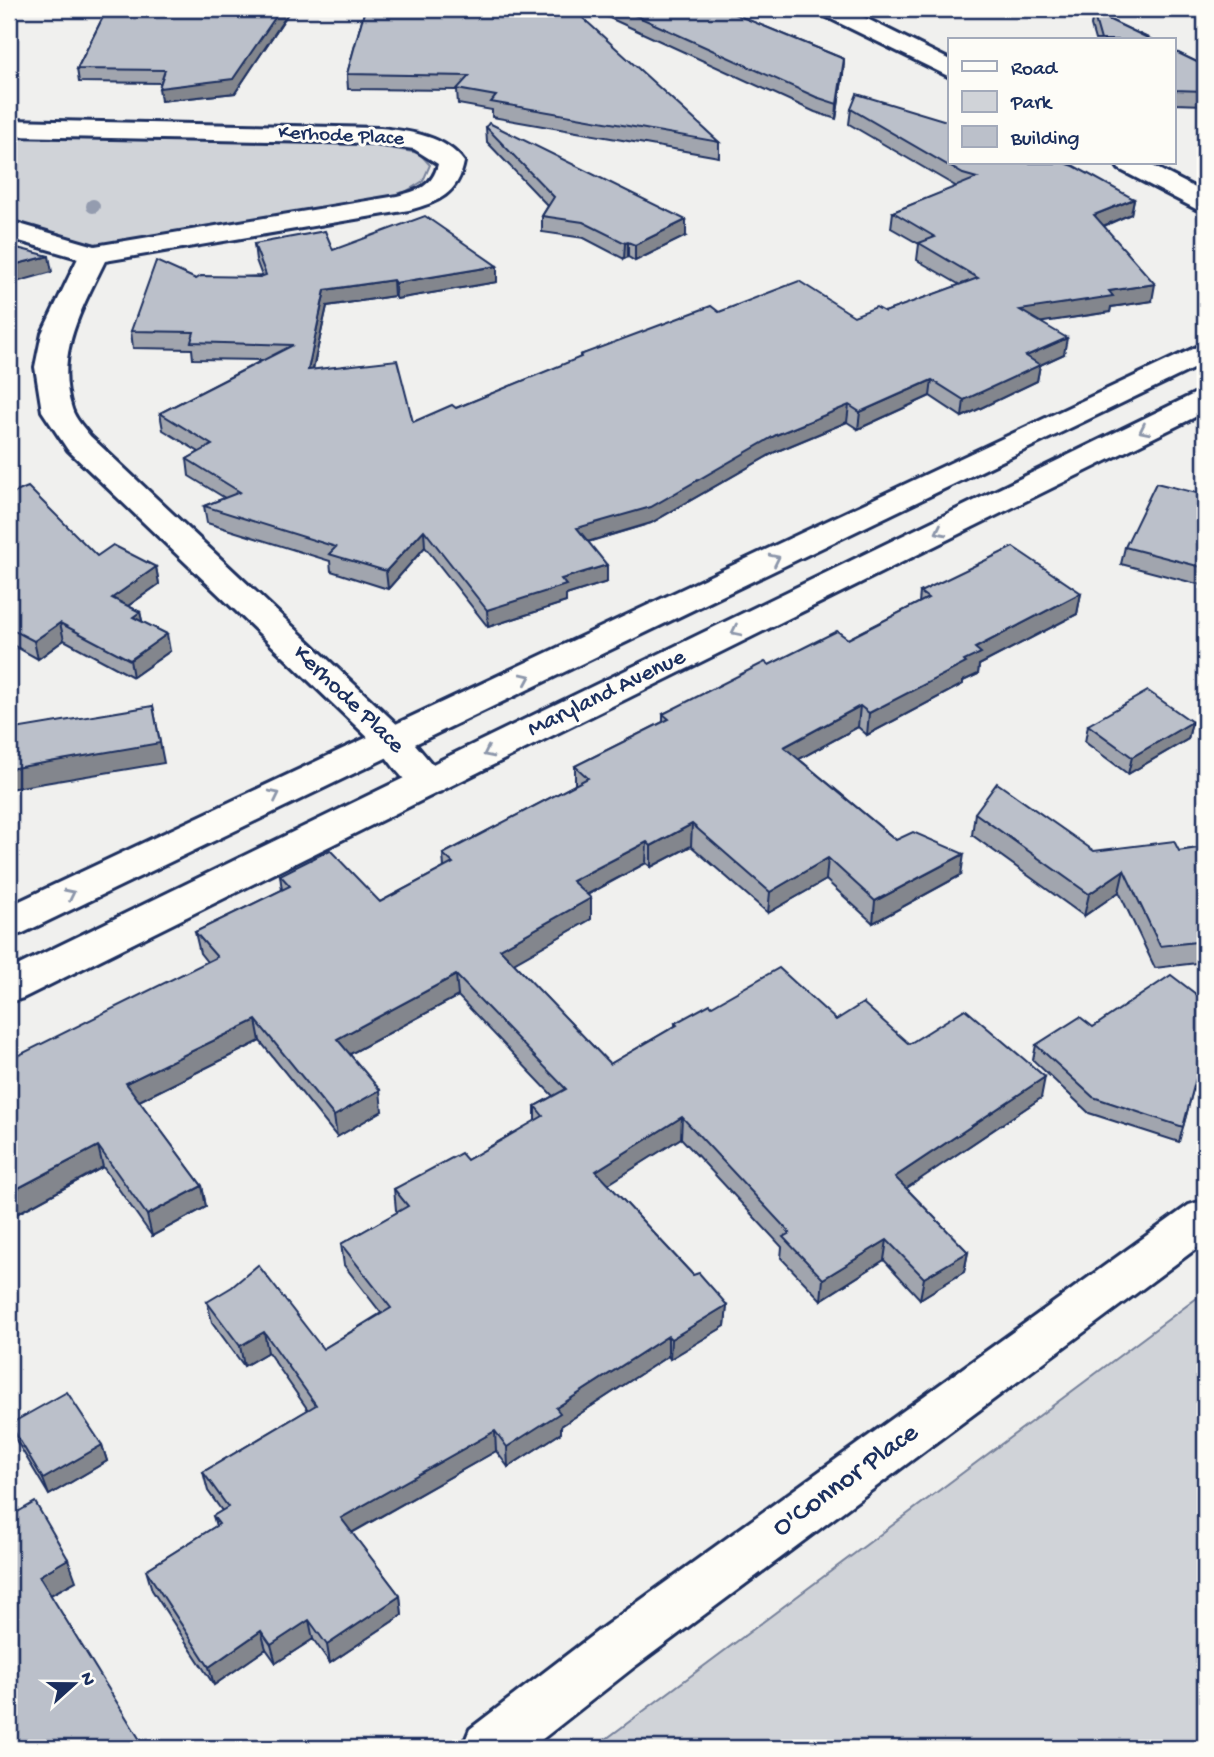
<svg xmlns="http://www.w3.org/2000/svg" width="1214" height="1757" viewBox="0 0 1214 1757" font-family="'Gochi Hand',sans-serif">
	<style>
		.green { fill: #d0d3d8; stroke: #76819b; stroke-width: 2 }
		.lines { fill: none; stroke-linecap: round; stroke-linejoin: round }
		.minor-casing { stroke: #1b2f5e; stroke-width: 6 }
		.tertiary-casing { stroke: #1b2f5e; stroke-width: 6 }
		.minor { fill: #fdfcf7; fill-rule: evenodd }
		.tertiary { fill: #fdfcf7; fill-rule: evenodd }
		.tree { fill: #949caf }
		.wall { fill: #a1a5ae; stroke: #1b2f5e; stroke-width: 2 }
		.shaded-wall { fill: #83868d; stroke: #1b2f5e; stroke-width: 2 }
		.building { fill: #bbc0ca; stroke: #1b2f5e; stroke-width: 2 }
		.oneway { stroke: #8c96aa }
		.labels { text-anchor: middle; dominant-baseline: central; stroke-width: 6; stroke-linejoin: round; paint-order: stroke }
		.far-street-label { font-size: 21px; fill: #1b2f5e; stroke: #fdfcf7 }
		.street-label { font-size: 24px; fill: #1b2f5e; stroke: #fdfcf7 }
		.near-street-label { font-size: 28px; fill: #1b2f5e; stroke: #fdfcf7 }
	</style>
	<rect width="100%" height="100%" fill="#f0f0ee"/>
	<filter id="ink" filterUnits="userSpaceOnUse"><feTurbulence type="fractalNoise" baseFrequency=".0143" numOctaves="2"/><feDisplacementMap in="SourceGraphic" scale="14" xChannelSelector="R" yChannelSelector="G"/><feConvolveMatrix kernelMatrix="1 2 1 2 8 2 1 2 1" color-interpolation-filters="sRGB"/></filter>
	<g filter="url(#ink)">
		<g class="green">
			<polygon points="9,135 371,145 419,153 430,165 423,181 394,199 99,245 9,224"/>
			<polygon points="1205,1292 1205,1748 594,1748"/>
		</g>
		<g class="lines">
			<defs>
				<g id="minor">
					<polygon points="818,9 847,9 950,60 950,77 821,14"/>
					<path d="M9 120 380 128C410 131 446 136 464 162 458 194 438 202 409 210L105 261C82 308 54 355 72 409 75 419 84 428 90 436L404 731 447 782 442 791C411 799 397 769 378 747L68 450 42 411 35 367 42 333 78 258 9 238V221L95 246 397 196C418 191 433 186 438 164L414 149 369 143 9 136Z"/>
					<polygon points="1115,163 1147,163 1205,193 1205,211 1196,209 1119,169"/>
					<polygon points="1205,1200 1205,1242 634,1667 531,1748 462,1748 470,1729 598,1631 1189,1205"/>
				</g>
				<g id="tertiary">
					<polygon points="1205,343 1205,363 23,933 9,937 9,906"/>
					<polygon points="1205,391 1205,412 23,998 9,1002 9,970 1194,394"/>
				</g>
			</defs>
			<use href="#minor" class="minor-casing"/>
			<use href="#tertiary" class="tertiary-casing"/>
			<use href="#minor" class="minor"/>
			<use href="#tertiary" class="tertiary"/>
		</g>
		<circle class="tree" cx="93" cy="206" r="7"/>
		<g class="wall">
			<polygon points="107,9 291,9 235,93 161,101 161,83 79,82 77,69"/>
			<polygon points="365,9 719,142 719,157 492,117 492,110 458,104 457,90 348,89 347,74"/>
			<polygon points="590,9 722,9 844,59 843,74 836,119 815,112"/>
			<polygon points="1093,12 1152,40 1095,40 1091,26"/>
			<polygon points="1174,51 1205,66 1205,105 1174,104"/>
			<polygon points="851,109 1134,199 1131,214 1104,226 1152,301 1111,307 1110,312 1041,322 1064,354 1040,365 1037,381 962,417 930,396 858,429 847,422 775,452 651,523 588,542 607,582 566,595 566,602 488,627 425,547 388,589 331,571 330,561 207,523 204,506 225,498 189,476 187,459 199,452 163,430 160,413 263,360 193,359 192,349 133,348 131,331 196,279 262,276 256,260 254,244 497,266 497,282 396,299 394,296 327,306 313,369 413,422 456,408 580,358 580,355 719,312 854,316 885,312 960,285 917,260 919,244 891,228 893,212 957,187 849,124"/>
			<polygon points="486,127 686,236 635,261 628,257 624,259 584,238 542,232 542,216 548,206 487,142"/>
			<polygon points="9,495 97,556 156,567 159,584 128,606 140,612 142,621 170,651 133,677 64,640 38,659 9,643"/>
			<polygon points="1205,495 1205,586 1121,564 1125,547"/>
			<polygon points="920,592 1081,593 1077,614 979,665 978,674 963,681 963,684 867,735 858,727 799,759 896,840 961,875 873,923 826,880 768,913 691,846 651,867 646,863 587,895 591,919 513,963 610,1064 675,1026 675,1023 712,1006 836,1020 909,1044 1041,1098 906,1188 968,1252 964,1272 920,1299 884,1260 821,1300 781,1258 782,1247 681,1138 608,1184 693,1275 727,1305 725,1326 670,1359 668,1356 561,1426 561,1433 508,1467 496,1451 352,1533 400,1596 402,1615 330,1663 313,1639 276,1663 266,1649 214,1685 152,1590 146,1570 216,1526 213,1516 222,1511 208,1491 203,1472 308,1410 268,1352 244,1366 212,1322 207,1302 323,1349 381,1313 344,1265 341,1244 398,1212 396,1210 394,1189 467,1160 535,1121 535,1106 553,1096 458,996 350,1054 382,1111 337,1137 260,1041 139,1101 202,1186 206,1207 152,1236 103,1167 9,1218 207,962 200,953 195,932 282,890 280,875 380,902 444,868 443,854 575,785 575,766 663,722 663,714 769,665 848,639 919,603"/>
			<polygon points="1192,722 1188,739 1128,774 1085,742 1088,725"/>
			<polygon points="975,813 1094,851 1179,851 1205,847 1205,962 1155,968 1119,892 1084,916 972,835"/>
			<polygon points="1205,1001 1205,1074 1195,1082 1179,1142 1089,1113 1033,1060 1036,1045 1093,1027"/>
			<polygon points="10,1424 102,1445 107,1461 49,1495 16,1440"/>
		</g>
		<g class="shaded-wall">
			<polygon points="281,9 291,9 235,93 161,101 159,88"/>
			<polygon points="844,59 843,74 836,119 837,104"/>
			<polygon points="1134,199 1131,214 1091,231 1094,215"/>
			<polygon points="686,220 686,236 635,261 635,245"/>
			<polygon points="628,242 628,257 624,259 625,243"/>
			<polygon points="49,256 52,272 9,284 9,266"/>
			<polygon points="497,266 497,282 396,299 395,283"/>
			<polygon points="393,280 394,296 327,306 309,387 308,370 325,290"/>
			<polygon points="1155,284 1152,301 1111,307 1110,312 1017,326 1020,310 1109,291"/>
			<polygon points="1067,338 1064,354 1040,365 1037,381 962,417 964,400 1026,356"/>
			<polygon points="932,380 930,396 858,429 860,412"/>
			<polygon points="849,405 847,422 775,452 651,523 577,545 577,528 776,435"/>
			<polygon points="424,530 425,547 388,589 386,571"/>
			<polygon points="607,565 607,582 566,595 566,602 488,627 487,610 561,579"/>
			<polygon points="156,567 159,584 115,615 112,598"/>
			<polygon points="1081,593 1077,614 979,665 978,674 963,681 963,684 867,735 869,713 964,661 975,648"/>
			<polygon points="140,612 144,629 133,617"/>
			<polygon points="60,623 64,640 38,659 34,641"/>
			<polygon points="167,634 170,651 133,677 130,660"/>
			<polygon points="153,706 164,763 9,789 9,769"/>
			<polygon points="860,706 858,727 783,768 784,747"/>
			<polygon points="1192,722 1188,739 1128,774 1132,757"/>
			<polygon points="692,824 691,846 651,867 651,846"/>
			<polygon points="647,842 646,863 573,902 572,881"/>
			<polygon points="964,854 961,875 873,923 875,901"/>
			<polygon points="828,858 826,880 768,913 770,892"/>
			<polygon points="1124,870 1119,892 1084,916 1089,894"/>
			<polygon points="591,898 591,919 501,970 500,949"/>
			<polygon points="456,975 458,996 339,1060 337,1039"/>
			<polygon points="256,1020 260,1041 131,1105 126,1083"/>
			<polygon points="1205,1062 1205,1074 1194,1083 1199,1067"/>
			<polygon points="1045,1077 1041,1098 892,1198 895,1177"/>
			<polygon points="380,1090 382,1111 337,1137 334,1116"/>
			<polygon points="682,1117 681,1138 596,1192 596,1171"/>
			<polygon points="98,1146 103,1167 9,1218 9,1193"/>
			<polygon points="202,1186 206,1207 152,1236 147,1215"/>
			<polygon points="887,1240 884,1260 821,1300 823,1279"/>
			<polygon points="968,1252 964,1272 920,1299 924,1278"/>
			<polygon points="727,1305 725,1326 670,1359 671,1339"/>
			<polygon points="264,1332 268,1352 244,1366 240,1346"/>
			<polygon points="668,1336 668,1356 561,1426 561,1433 508,1467 507,1447 556,1408"/>
			<polygon points="495,1431 496,1451 344,1537 341,1518"/>
			<polygon points="102,1445 107,1461 49,1495 43,1479"/>
			<polygon points="68,1559 76,1581 47,1597 39,1576"/>
			<polygon points="400,1596 402,1615 330,1663 327,1645"/>
			<polygon points="309,1620 313,1639 276,1663 271,1645"/>
			<polygon points="261,1631 266,1649 214,1685 209,1667"/>
		</g>
		<g class="building">
			<polygon points="107,9 281,9 233,79 159,88 165,70 77,69"/>
			<polygon points="365,9 573,9 719,142 491,102 496,96 457,89 469,76 347,74"/>
			<polygon points="621,9 722,9 844,59 837,104 816,97"/>
			<polygon points="1093,12 1152,40 1101,40"/>
			<polygon points="1174,51 1205,66 1205,91 1174,90"/>
			<polygon points="857,94 950,122 950,163 1065,163 1074,166 1134,199 1094,215 1155,284 1109,291 1113,296 1020,310 1067,338 1026,356 1040,365 964,400 932,380 860,412 849,405 776,435 651,507 577,528 607,565 561,579 566,585 487,610 424,530 386,571 329,554 336,547 204,506 240,492 187,459 212,445 160,413 293,345 191,342 194,332 131,331 156,261 196,279 201,276 260,277 266,275 254,244 325,231 333,250 425,216 497,266 395,283 393,280 325,290 308,370 397,360 413,422 452,405 456,408 581,357 580,355 711,306 719,312 799,281 854,316 876,307 885,312 978,278 919,243 935,237 893,212 977,178 963,174 851,109"/>
			<polygon points="489,123 686,220 635,245 628,242 625,243 583,222 542,216 554,197 486,127"/>
			<polygon points="9,246 49,256 9,266"/>
			<polygon points="1156,483 1205,495 1205,568 1125,547"/>
			<polygon points="28,487 97,556 113,545 156,567 112,598 140,612 133,617 167,634 130,660 60,623 34,641 9,628 9,495"/>
			<polygon points="1013,547 1081,593 975,648 981,653 964,661 966,663 869,713 860,706 784,747 896,840 913,832 964,854 875,901 828,858 770,892 692,824 651,846 647,842 572,881 591,898 500,949 610,1064 677,1025 675,1023 710,1004 712,1006 779,968 836,1020 863,1003 909,1044 965,1009 1045,1077 895,1177 968,1252 924,1278 887,1240 823,1279 783,1237 790,1233 682,1117 596,1171 693,1275 699,1273 727,1305 671,1339 668,1336 556,1408 560,1413 507,1447 495,1431 341,1518 400,1596 327,1645 309,1620 271,1645 261,1631 209,1667 146,1570 219,1524 213,1516 228,1507 203,1472 316,1405 264,1332 240,1346 207,1302 232,1287 258,1265 323,1349 391,1308 341,1244 408,1206 394,1189 461,1153 467,1160 543,1116 535,1106 566,1089 456,975 337,1039 380,1090 334,1116 256,1020 126,1083 202,1186 147,1215 98,1146 9,1193 9,1060 217,957 195,932 290,886 280,875 330,850 380,902 453,863 443,854 588,778 575,766 669,719 663,714 765,662 769,665 837,631 848,639 928,598 920,592"/>
			<polygon points="1148,691 1192,722 1132,757 1088,725"/>
			<polygon points="153,706 160,743 9,769 9,730"/>
			<polygon points="997,783 1094,851 1174,841 1179,851 1205,847 1205,941 1160,946 1124,870 1089,894 975,813"/>
			<polygon points="1171,975 1205,1001 1205,1062 1199,1067 1183,1127 1093,1097 1036,1045 1080,1017 1093,1027"/>
			<polygon points="67,1392 102,1445 43,1479 10,1424"/>
			<polygon points="35,1502 68,1559 39,1576 145,1748 9,1748 9,1517"/>
		</g>
		<defs><path id="oneway-chevron" d="M-2-3.5L2.5 0L-2 3.5" fill="none" stroke-width="1.6" stroke-linecap="round" stroke-linejoin="round" transform="scale(1.75)"/></defs>
		<g class="oneway">
			<use href="#oneway-chevron" transform="translate(1144 430) rotate(154)"/>
			<use href="#oneway-chevron" transform="translate(940 531) rotate(154)"/>
			<use href="#oneway-chevron" transform="translate(775 559) rotate(-26)"/>
			<use href="#oneway-chevron" transform="translate(736 631) rotate(154)"/>
			<use href="#oneway-chevron" transform="translate(526 678) rotate(-24)"/>
			<use href="#oneway-chevron" transform="translate(488 753) rotate(154)"/>
			<use href="#oneway-chevron" transform="translate(275 795) rotate(-26)"/>
			<use href="#oneway-chevron" transform="translate(70 894) rotate(-26)"/>
		</g>
	</g>
	<g class="labels">
		<g class="far-street-label">
			<text transform="translate(341 137) rotate(3)">Kerhode Place</text>
		</g>
		<g class="street-label">
			<text transform="translate(607 694) rotate(-26)">Maryland Avenue</text>
			<text transform="translate(348 700) rotate(44)">Kerhode Place</text>
		</g>
		<g class="near-street-label">
			<text transform="translate(846 1481) rotate(-36)">O'Connor Place</text>
		</g>
	</g>
	<rect width="1214" height="1757" fill="none" stroke="#fdfcf7" stroke-width="35"/>
	<rect x="18" y="18" width="1179" height="1722" fill="none" stroke="#1b2f5e" stroke-width="2.5" filter="url(#ink)"/>
	<rect x="948" y="38" width="228" height="126" fill="#fdfcf7" stroke="#a3aaba" stroke-width="2"/>
	<rect x="962" y="61" width="35" height="10" fill="#fdfcf7" stroke="#a3aaba" stroke-width="2"/>
	<text x="1011" y="74" font-size="21" fill="#1b2f5e">Road</text>
	<rect x="962" y="91" width="35" height="21" fill="#d0d3d8" stroke="#a3aaba" stroke-width="2"/>
	<text x="1011" y="108" font-size="21" fill="#1b2f5e">Park</text>
	<rect x="962" y="126" width="35" height="21" fill="#bbc0ca" stroke="#a3aaba" stroke-width="2"/>
	<text x="1011" y="144" font-size="21" fill="#1b2f5e">Building</text>
	<g transform="translate(74 1684) rotate(69)" stroke="#fdfcf7" stroke-width="5" paint-order="stroke">
	<path d="M0-5L12 26L0 18L-12 26Z" fill="#1b2f5e"/>
	<text y="-10" font-size="19" font-weight="bold" text-anchor="middle" fill="#1b2f5e">N</text>
	</g>
</svg>
